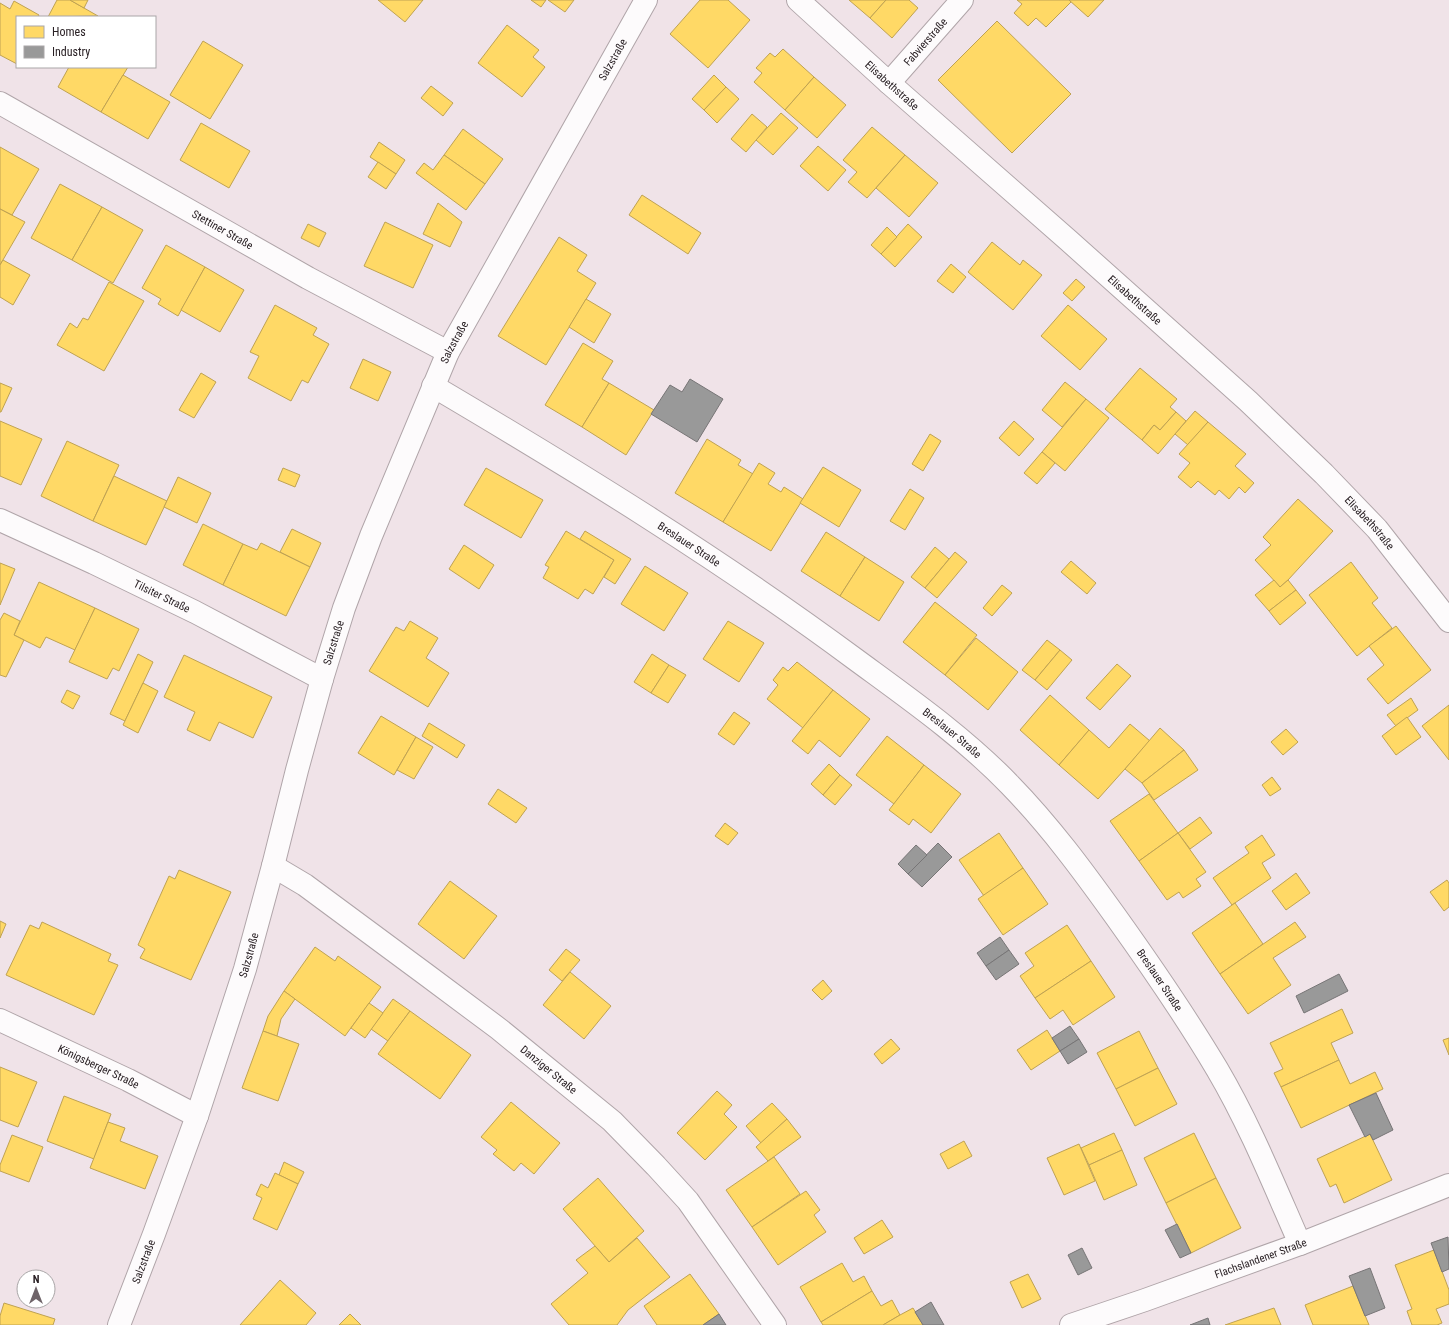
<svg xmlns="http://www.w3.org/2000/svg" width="1449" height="1325" viewBox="0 0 1449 1325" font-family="'Roboto Condensed',sans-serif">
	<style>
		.homes { fill: #ffd966; stroke: #bfa252 }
		.industry { fill: #999; stroke: #777576 }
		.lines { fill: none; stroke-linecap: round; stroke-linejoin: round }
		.minor-casing { stroke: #b0a5a9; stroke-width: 24 }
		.minor { stroke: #fdfbfc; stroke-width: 22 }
		.labels { text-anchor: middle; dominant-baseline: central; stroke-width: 4; stroke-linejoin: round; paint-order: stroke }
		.street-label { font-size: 11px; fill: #292024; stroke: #fff }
	</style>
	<rect width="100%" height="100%" fill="#f0e3e8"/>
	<g class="homes">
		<polygon points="57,0 70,0 98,16 48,17"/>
		<polygon points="70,0 88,0 84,8"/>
		<polygon points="378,0 423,0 405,22"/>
		<polygon points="531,0 546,0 541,7"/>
		<polygon points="548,0 574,0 565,12"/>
		<polygon points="700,0 728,0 750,20 708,68 670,34"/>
		<polygon points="849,0 886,0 870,18"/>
		<polygon points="886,0 909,0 918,8 892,38 870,18"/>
		<polygon points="1017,0 1069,0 1071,2 1046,27 1036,18 1028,26 1014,13 1022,4"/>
		<polygon points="1069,0 1104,0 1088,17"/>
		<polygon points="14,1 39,15 38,17 17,17 17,64 0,55 0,3 10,9"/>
		<polygon points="997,21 1071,94 1012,153 938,80"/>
		<polygon points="507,25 539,50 533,57 545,67 522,97 478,63"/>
		<polygon points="203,41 243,65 210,119 170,95"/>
		<polygon points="783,49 814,77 785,110 754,82 762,73 756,68 770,53 775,57"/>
		<polygon points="69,67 128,67 101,112 58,87"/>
		<polygon points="123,75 170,102 148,139 101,112"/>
		<polygon points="714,75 726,87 704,110 692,99"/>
		<polygon points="814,77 846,105 817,138 785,110"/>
		<polygon points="431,86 453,103 443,116 421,98"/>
		<polygon points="726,87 739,99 717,123 704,110"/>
		<polygon points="781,113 798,128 773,155 756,140"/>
		<polygon points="752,114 767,127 746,152 731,139"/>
		<polygon points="201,123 250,151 229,188 180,160"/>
		<polygon points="872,127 905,155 867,198 848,182 857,172 843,160"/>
		<polygon points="463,129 503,159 485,184 444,155"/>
		<polygon points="379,142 405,160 396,174 370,157"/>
		<polygon points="818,146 846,170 828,191 800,166"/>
		<polygon points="0,147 39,169 12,215 0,209"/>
		<polygon points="444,155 485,184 466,210 416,173 424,163 433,170"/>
		<polygon points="905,155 938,183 909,217 876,188"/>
		<polygon points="378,162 396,174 386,189 368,177"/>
		<polygon points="60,184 102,207 72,260 31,238"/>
		<polygon points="642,195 701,233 688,254 629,215"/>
		<polygon points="438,203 462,222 450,247 423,234"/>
		<polygon points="102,207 143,230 113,283 72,260"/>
		<polygon points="0,209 25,222 0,265"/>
		<polygon points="385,222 433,245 413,288 364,266"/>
		<polygon points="308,224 326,233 319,247 301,238"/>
		<polygon points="908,224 922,237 895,267 881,254"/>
		<polygon points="887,227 897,237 881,254 871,245"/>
		<polygon points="559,237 587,255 577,271 596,283 546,365 498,336"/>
		<polygon points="992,242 1020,265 1023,260 1042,275 1013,310 968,272"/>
		<polygon points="166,245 205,267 178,316 158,304 161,299 142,288"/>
		<polygon points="3,260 30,275 13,305 0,297 0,265"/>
		<polygon points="951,264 966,277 953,293 937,281"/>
		<polygon points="205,267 244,290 220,332 181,310"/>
		<polygon points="1076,279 1085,287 1072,301 1063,293"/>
		<polygon points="109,282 144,301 104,371 57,345 70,323 77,328 83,318 88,320"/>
		<polygon points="586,299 611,314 594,343 569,327"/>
		<polygon points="275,305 317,328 313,335 329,344 308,383 302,380 291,401 248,378 259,356 250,352"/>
		<polygon points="1068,305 1107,339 1080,370 1041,336"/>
		<polygon points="583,343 613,361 602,379 609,383 582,427 545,405"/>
		<polygon points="363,359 391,372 378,401 350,388"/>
		<polygon points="1140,368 1177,399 1170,407 1176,412 1160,430 1154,425 1142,440 1105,409"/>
		<polygon points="201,373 216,382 194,418 179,410"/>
		<polygon points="1065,382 1086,399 1062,427 1042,410"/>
		<polygon points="0,383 12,388 1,412 0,412"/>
		<polygon points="609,383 654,410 626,455 582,427"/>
		<polygon points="1086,399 1109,418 1065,471 1042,452"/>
		<polygon points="1195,411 1208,422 1188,445 1175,434"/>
		<polygon points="1176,412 1186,421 1158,454 1142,440 1154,425 1160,430"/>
		<polygon points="0,421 42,439 21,485 0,476"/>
		<polygon points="1014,421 1034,439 1019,456 999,438"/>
		<polygon points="1208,422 1246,454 1235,466 1254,483 1245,493 1239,487 1229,499 1219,490 1215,495 1198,481 1191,488 1178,477 1190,463 1179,454"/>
		<polygon points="930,434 941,441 923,471 912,464"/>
		<polygon points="707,439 741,460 738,465 753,474 723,522 675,493"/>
		<polygon points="67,441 119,465 93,521 41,496"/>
		<polygon points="1042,452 1055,463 1037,484 1024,473"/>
		<polygon points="759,463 775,473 768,484 781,492 784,487 803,499 771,551 723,522"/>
		<polygon points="823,467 861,490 839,527 800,503"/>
		<polygon points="283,468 300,475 295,487 278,480"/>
		<polygon points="486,468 543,500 521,538 464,505"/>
		<polygon points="114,476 167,501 146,545 93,521"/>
		<polygon points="178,477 211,493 197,523 164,507"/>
		<polygon points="910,489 924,498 905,530 890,521"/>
		<polygon points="1298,499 1333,531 1288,580 1280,587 1255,560 1271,545 1263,537"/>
		<polygon points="203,524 243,544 223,585 183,565"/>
		<polygon points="292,529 321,543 310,567 280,552"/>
		<polygon points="566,531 614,560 593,594 585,589 578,599 543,578 549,567 545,565"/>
		<polygon points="585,531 631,559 615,584 604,577 614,560 580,539"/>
		<polygon points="826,532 865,557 840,596 801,571"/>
		<polygon points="261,543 310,567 286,616 223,585 243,544 257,550"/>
		<polygon points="464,545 494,565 479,589 449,569"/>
		<polygon points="935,547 949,559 925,588 911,577"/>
		<polygon points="955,552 967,562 937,598 925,588"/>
		<polygon points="865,557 904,582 879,621 840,596"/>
		<polygon points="1071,561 1096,583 1087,594 1061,572"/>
		<polygon points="1351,562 1378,598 1372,603 1392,628 1357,656 1309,595"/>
		<polygon points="0,563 15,569 0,605"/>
		<polygon points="645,566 688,593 664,631 621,604"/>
		<polygon points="1274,580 1280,587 1288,580 1296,590 1269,611 1255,595"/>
		<polygon points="39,582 95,608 75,650 46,637 40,648 14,635"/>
		<polygon points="1002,585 1012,593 992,616 983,608"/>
		<polygon points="1296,590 1306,603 1280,625 1269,611"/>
		<polygon points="935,602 977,635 945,675 903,642"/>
		<polygon points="95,608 139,629 119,671 113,668 107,679 69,662"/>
		<polygon points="4,613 20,621 14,635 24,640 6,677 0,675 0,620"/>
		<polygon points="410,621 438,638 426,658 449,673 428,707 369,671 396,627 404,631"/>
		<polygon points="728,621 764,643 739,682 703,659"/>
		<polygon points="1396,626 1431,670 1388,704 1367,679 1384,665 1369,646"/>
		<polygon points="976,638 1018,672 988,710 945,675"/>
		<polygon points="1047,640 1060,650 1035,680 1022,670"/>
		<polygon points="1060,650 1072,660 1047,690 1035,680"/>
		<polygon points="138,654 153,662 125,721 110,714"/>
		<polygon points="652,654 669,665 651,693 634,682"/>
		<polygon points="184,655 272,697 253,738 219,722 210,741 187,730 195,712 164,697"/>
		<polygon points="797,662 833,690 803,728 767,699 778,685 773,680 783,667 788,671"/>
		<polygon points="1117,664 1131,676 1100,710 1086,698"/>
		<polygon points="669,665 686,675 668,703 651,693"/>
		<polygon points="143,683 158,691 138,733 123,725"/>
		<polygon points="67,690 80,696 73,709 61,702"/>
		<polygon points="833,690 870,719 840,757 819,740 808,754 792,741"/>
		<polygon points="1050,695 1089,730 1059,765 1020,730"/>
		<polygon points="1411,698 1418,710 1396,726 1387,715"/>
		<polygon points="1449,705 1449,760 1422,726"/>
		<polygon points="734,712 750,723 734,745 718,734"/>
		<polygon points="381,716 416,737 394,775 358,753"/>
		<polygon points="1407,717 1421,737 1396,755 1382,736"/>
		<polygon points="429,723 465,745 457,758 422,736"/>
		<polygon points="1130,724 1150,741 1098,799 1059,765 1089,730 1109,748"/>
		<polygon points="1160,728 1184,750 1142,783 1125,769"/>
		<polygon points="1286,729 1298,742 1283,755 1271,742"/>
		<polygon points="887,736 924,765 894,804 856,775"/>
		<polygon points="416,737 433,747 414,779 397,770"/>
		<polygon points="1184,750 1198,770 1154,800 1142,783"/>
		<polygon points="829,764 840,775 823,795 811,784"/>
		<polygon points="924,765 961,794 931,833 913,819 909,825 889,810"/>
		<polygon points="840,775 852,785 835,805 823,795"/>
		<polygon points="1272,777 1281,789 1270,796 1262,785"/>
		<polygon points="498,789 527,808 516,823 488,804"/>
		<polygon points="1149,794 1178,833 1139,861 1110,821"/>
		<polygon points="1200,817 1212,833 1190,849 1178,833"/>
		<polygon points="725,823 738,833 728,845 715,836"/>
		<polygon points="999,833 1023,868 984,896 959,860"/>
		<polygon points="1178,833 1206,872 1196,879 1201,886 1183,898 1179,892 1167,900 1139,861"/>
		<polygon points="1262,835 1275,855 1262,863 1271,878 1232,905 1213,878 1249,853 1245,847"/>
		<polygon points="1023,868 1048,904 1003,935 978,899"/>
		<polygon points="179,870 231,892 191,980 140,958 145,949 138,945 169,876 175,879"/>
		<polygon points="1296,873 1310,893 1286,910 1272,891"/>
		<polygon points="1447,880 1449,883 1449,907 1444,911 1430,892"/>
		<polygon points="450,881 497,916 464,959 418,924"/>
		<polygon points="1235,903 1263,944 1220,974 1192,933"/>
		<polygon points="0,921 6,924 0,938"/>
		<polygon points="42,922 111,954 108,961 118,965 94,1015 6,975 30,925 39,929"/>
		<polygon points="1295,922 1306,937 1273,958 1291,985 1248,1014 1220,974"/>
		<polygon points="1067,925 1091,961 1035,998 1020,976 1034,966 1025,953"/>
		<polygon points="315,947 335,961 338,956 381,987 345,1036 284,991"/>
		<polygon points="566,949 580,960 562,981 549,970"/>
		<polygon points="1091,961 1115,997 1073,1025 1063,1010 1050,1019 1035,998"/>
		<polygon points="570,972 611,1006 584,1039 543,1005"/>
		<polygon points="823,980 832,991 822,1000 812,990"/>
		<polygon points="284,991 295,999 281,1019 277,1036 263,1031 268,1016"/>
		<polygon points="393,999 410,1011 388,1041 371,1029"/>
		<polygon points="369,1003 383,1013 365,1038 351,1028"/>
		<polygon points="1342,1009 1353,1033 1331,1043 1339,1060 1281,1087 1274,1073 1283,1069 1270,1043"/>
		<polygon points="410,1011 471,1055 440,1099 378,1054"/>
		<polygon points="1047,1030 1060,1051 1031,1070 1017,1050"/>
		<polygon points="263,1031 299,1044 278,1101 242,1088"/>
		<polygon points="1139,1031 1158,1068 1116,1089 1097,1053"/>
		<polygon points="1449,1038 1449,1055 1443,1040"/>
		<polygon points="891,1039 900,1049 882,1064 874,1054"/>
		<polygon points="1339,1060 1350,1084 1375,1072 1383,1089 1301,1128 1281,1087"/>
		<polygon points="0,1067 37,1082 18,1127 0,1120"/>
		<polygon points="1158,1068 1177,1104 1135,1126 1116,1089"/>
		<polygon points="717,1091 732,1105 724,1114 737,1127 705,1160 677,1133"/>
		<polygon points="64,1096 111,1114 94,1159 47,1141"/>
		<polygon points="511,1102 560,1143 534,1174 521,1163 514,1171 493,1154 497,1150 481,1137"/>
		<polygon points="772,1103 787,1119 761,1143 746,1126"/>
		<polygon points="787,1119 801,1137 768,1161 756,1147"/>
		<polygon points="108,1122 125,1128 120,1141 158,1156 145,1189 90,1168"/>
		<polygon points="1114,1133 1122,1150 1089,1165 1081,1148"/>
		<polygon points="1194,1133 1216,1178 1166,1203 1144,1158"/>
		<polygon points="1370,1134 1392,1180 1344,1203 1336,1184 1330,1187 1317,1159"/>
		<polygon points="12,1135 43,1147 29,1182 0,1171 0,1165"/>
		<polygon points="964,1141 972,1156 948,1169 940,1154"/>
		<polygon points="1079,1144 1095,1181 1064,1195 1047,1158"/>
		<polygon points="1122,1150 1137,1185 1104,1200 1089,1165"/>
		<polygon points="774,1157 800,1194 752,1227 726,1190"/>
		<polygon points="284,1162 304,1172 298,1184 279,1175"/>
		<polygon points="275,1173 298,1184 277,1230 253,1219 262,1198 256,1195 261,1184 268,1188"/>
		<polygon points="598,1178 644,1231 609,1262 563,1209"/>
		<polygon points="1216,1178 1241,1228 1191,1253 1166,1203"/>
		<polygon points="806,1191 820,1210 814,1215 826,1232 778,1265 752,1227"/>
		<polygon points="882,1220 893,1237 864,1254 854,1238"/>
		<polygon points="637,1238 670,1277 628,1310 617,1325 569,1325 551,1304 588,1273 576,1260 595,1246 609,1262"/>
		<polygon points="1434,1250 1449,1290 1449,1304 1436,1309 1442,1323 1437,1325 1412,1325 1407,1311 1412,1309 1395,1265"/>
		<polygon points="842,1263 853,1282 864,1276 872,1291 821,1322 800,1287"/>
		<polygon points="690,1274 719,1314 703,1325 657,1325 644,1306"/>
		<polygon points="1028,1274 1041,1299 1022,1308 1010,1282"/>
		<polygon points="280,1280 316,1313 306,1325 240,1325"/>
		<polygon points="1353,1286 1369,1325 1313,1325 1305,1305"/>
		<polygon points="872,1291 881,1306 892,1300 900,1315 883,1325 823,1325 821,1322"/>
		<polygon points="4,1303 55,1319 53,1325 0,1325 0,1316"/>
		<polygon points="913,1308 923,1325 883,1325 900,1315"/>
		<polygon points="1274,1308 1281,1325 1225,1325"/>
		<polygon points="350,1314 361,1325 339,1325"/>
	</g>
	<g class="industry">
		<polygon points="690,379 723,399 697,442 651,414 670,385 682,392"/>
		<polygon points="938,843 952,857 922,887 908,874"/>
		<polygon points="916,845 927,855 908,874 898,864"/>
		<polygon points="1000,937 1009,950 986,966 977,953"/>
		<polygon points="1009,950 1019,964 996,980 986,966"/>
		<polygon points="1339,974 1348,991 1304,1013 1296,996"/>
		<polygon points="1070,1026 1079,1039 1060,1051 1052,1038"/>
		<polygon points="1079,1039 1087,1052 1068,1064 1060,1051"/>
		<polygon points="1376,1093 1393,1130 1373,1140 1370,1134 1365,1137 1349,1105"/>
		<polygon points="1177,1224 1191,1253 1180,1258 1165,1230"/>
		<polygon points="1448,1237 1449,1269 1442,1272 1431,1243"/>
		<polygon points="1082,1248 1092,1268 1078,1275 1068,1255"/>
		<polygon points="1370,1268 1385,1308 1365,1316 1349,1276"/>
		<polygon points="931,1302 944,1325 923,1325 915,1312"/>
		<polygon points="719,1314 726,1325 703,1325"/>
		<polygon points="1208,1318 1210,1325 1190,1325"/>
	</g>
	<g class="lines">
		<defs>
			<g id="minor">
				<path id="s1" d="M798 0 889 83 1068 240 1248 401 1324 474 1377 529 1449 621"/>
				<path id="s2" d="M889 83 962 0"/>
				<path id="s3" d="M0 103 308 278 448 352"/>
				<path id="s4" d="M433 386C577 471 720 559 855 659 908 698 964 737 1010 785 1050 826 1083 871 1116 917 1151 966 1186 1017 1217 1069 1250 1125 1274 1185 1300 1244"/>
				<path id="s5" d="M0 520 94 563 195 612 322 679"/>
				<path id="s6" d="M273 866 305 885 428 976 499 1029 612 1121 656 1166 688 1201 775 1325"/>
				<path id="s7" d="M0 1020 128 1080 197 1116"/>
				<path id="s8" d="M119 1325 154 1234 197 1116 245 969 273 866 297 770 322 679 344 608 371 536 448 352 646 0"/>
				<path id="s9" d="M1071 1325 1145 1300 1300 1244 1449 1185"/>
			</g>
		</defs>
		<use href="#minor" class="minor-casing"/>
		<use href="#minor" class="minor"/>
	</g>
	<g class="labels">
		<g class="street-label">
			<text stroke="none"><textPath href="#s2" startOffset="55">Fabvierstraße</textPath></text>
			<text stroke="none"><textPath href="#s8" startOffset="1364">Salzstraße</textPath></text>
			<text stroke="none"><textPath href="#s1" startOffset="127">Elisabethstraße</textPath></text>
			<text stroke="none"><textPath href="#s3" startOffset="256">Stettiner Straße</textPath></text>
			<text stroke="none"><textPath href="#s1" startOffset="451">Elisabethstraße</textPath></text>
			<text stroke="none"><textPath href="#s8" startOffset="1040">Salzstraße</textPath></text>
			<text stroke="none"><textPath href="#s1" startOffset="775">Elisabethstraße</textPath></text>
			<text stroke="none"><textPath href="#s4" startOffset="301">Breslauer Straße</textPath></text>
			<text stroke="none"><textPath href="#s5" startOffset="179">Tilsiter Straße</textPath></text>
			<text stroke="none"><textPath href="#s8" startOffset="716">Salzstraße</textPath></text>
			<text stroke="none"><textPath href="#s4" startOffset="625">Breslauer Straße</textPath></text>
			<text stroke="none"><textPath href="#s8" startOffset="392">Salzstraße</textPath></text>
			<text stroke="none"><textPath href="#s4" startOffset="949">Breslauer Straße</textPath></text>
			<text stroke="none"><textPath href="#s7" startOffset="109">Königsberger Straße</textPath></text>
			<text stroke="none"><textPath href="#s6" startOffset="343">Danziger Straße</textPath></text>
			<text stroke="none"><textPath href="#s9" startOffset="201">Flachslandener Straße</textPath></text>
			<text stroke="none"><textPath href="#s8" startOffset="68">Salzstraße</textPath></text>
		</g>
	</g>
	<rect x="16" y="16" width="140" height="52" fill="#ffffff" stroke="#a9a6a7"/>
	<rect x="24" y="26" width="20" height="12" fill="#ffd966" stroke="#a9a6a7"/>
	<text x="52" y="36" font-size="12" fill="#292024">Homes</text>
	<rect x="24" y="46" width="20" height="12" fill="#999999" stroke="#a9a6a7"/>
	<text x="52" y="56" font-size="12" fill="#292024">Industry</text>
	<g transform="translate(36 1289)"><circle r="19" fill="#ffffff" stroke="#a9a6a7"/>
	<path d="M0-3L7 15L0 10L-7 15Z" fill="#6f6469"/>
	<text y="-6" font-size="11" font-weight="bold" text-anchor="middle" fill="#292024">N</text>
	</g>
</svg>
